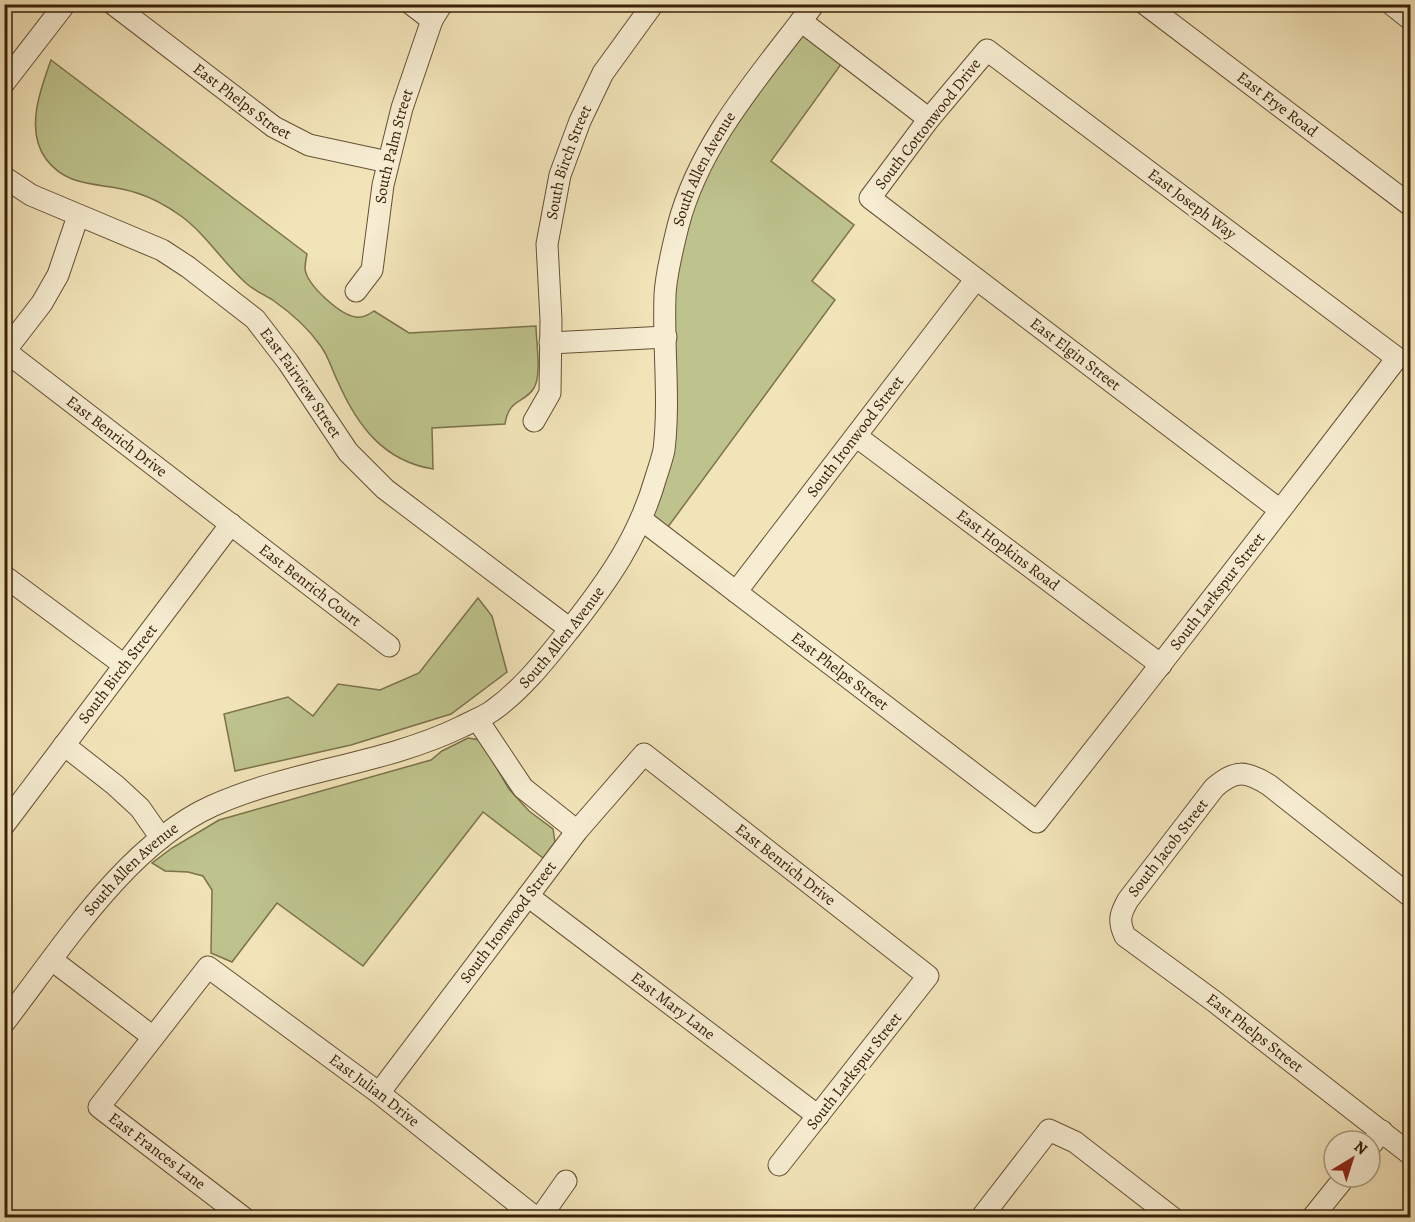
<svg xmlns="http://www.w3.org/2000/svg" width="1415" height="1222" viewBox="0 0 1415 1222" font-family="Alegreya,serif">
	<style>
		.green { fill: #bec38d; stroke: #7b724a; stroke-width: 1.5 }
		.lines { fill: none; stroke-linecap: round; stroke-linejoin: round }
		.minor-casing { stroke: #665134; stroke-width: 23 }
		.minor { stroke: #f7edd2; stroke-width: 21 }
		.labels { text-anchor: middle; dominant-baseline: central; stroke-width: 5; stroke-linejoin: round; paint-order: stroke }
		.street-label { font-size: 16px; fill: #382008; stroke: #f7edd2 }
	</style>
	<rect width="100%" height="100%" fill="#f2e4b9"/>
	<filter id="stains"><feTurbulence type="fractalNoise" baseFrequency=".00333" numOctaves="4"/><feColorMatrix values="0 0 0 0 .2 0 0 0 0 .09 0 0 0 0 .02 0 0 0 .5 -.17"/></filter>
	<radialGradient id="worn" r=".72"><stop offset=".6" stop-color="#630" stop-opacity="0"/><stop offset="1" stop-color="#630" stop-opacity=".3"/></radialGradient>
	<g class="green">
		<polygon points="801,21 847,56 771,161 854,225 812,281 835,300 662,535 642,520 653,489 665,291 698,171"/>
		<path d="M51 60 307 254C306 259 305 264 305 269 307 285 340 315 356 317 363 318 368 315 374 311L409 333 536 326C536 342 542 374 534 388 524 404 509 398 505 424L432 428 433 469C383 461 357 425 338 382 332 370 328 355 320 345 308 328 291 313 274 301 265 295 255 291 247 284 223 263 207 235 181 216 167 206 153 198 137 193 104 181 70 191 46 159 25 131 40 90 51 60Z"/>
		<polygon points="478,598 492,616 507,672 451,714 351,745 235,771 224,714 288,697 313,716 338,684 380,690 419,673"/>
		<polygon points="468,738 480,740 509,789 529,811 553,829 555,842 543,858 483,812 363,966 277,903 232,962 211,953 212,890 203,876 188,872 165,871 152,863 172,848 219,820 431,760 442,751"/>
	</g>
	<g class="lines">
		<defs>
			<g id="minor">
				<path id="s1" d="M113 4 274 127 309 145 388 162"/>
				<polyline points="411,4 432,20"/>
				<path id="s2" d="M1145 4 1410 205"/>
				<polyline points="1391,4 1410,19"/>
				<polyline points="801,21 929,119"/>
				<polyline points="4,83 65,4"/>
				<path id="s3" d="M4 177 31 195 162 250 188 267 255 319 288 362 348 452 385 489 570 629"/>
				<path id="s4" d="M356 291 372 270 383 185 402 108 432 20 442 4"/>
				<polyline points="550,343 666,337"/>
				<path id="s5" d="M4 350 389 646"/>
				<polyline points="5,351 42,303 58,275 78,216"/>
				<path id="s6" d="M534 421 550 393 551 320 547 244 560 175 580 121 603 73 653 4"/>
				<path id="s7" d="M856 436 1161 665"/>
				<path id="s8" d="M642 520 1037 822C1158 669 1278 514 1397 358L987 50 929 119 870 198 1280 510"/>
				<polyline points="4,576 124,665"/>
				<path id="s9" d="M736 592 976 279"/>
				<polyline points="477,719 523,788 577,831"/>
				<polyline points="64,745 115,785 140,808 161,838"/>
				<path id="s10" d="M4 825 231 524"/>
				<path id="s11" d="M528 896 818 1116"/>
				<path id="s12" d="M1410 896 1269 785C1246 771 1235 769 1214 788L1128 900C1120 914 1118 921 1125 936L1215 1002 1410 1154"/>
				<polyline points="52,960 153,1037"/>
				<path id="s13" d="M4 1023C61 949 126 845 212 806 292 770 382 765 461 727 471 722 483 717 492 711 523 689 546 659 570 629 608 581 639 537 656 477 659 468 662 459 664 450 670 399 663 347 665 295 666 273 673 247 678 226 700 141 762 73 814 4"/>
				<path id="s14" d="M379 1093 577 831 644 754 928 976 779 1165"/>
				<polyline points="1370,1146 1382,1131"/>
				<path id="s15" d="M244 1218 99 1107 208 967 379 1093 536 1218"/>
				<polyline points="540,1218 566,1181"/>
				<polyline points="981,1218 1049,1130 1075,1142 1173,1218"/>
				<polyline points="1312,1218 1345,1177"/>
			</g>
		</defs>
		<use href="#minor" class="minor-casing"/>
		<use href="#minor" class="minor"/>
	</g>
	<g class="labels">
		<g class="street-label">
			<text stroke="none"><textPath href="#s1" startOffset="162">East Phelps Street</textPath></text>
			<text stroke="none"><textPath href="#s2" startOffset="166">East Frye Road</textPath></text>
			<text transform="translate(928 124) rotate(-52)">South Cottonwood Drive</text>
			<text stroke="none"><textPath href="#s4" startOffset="152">South Palm Street</textPath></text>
			<text stroke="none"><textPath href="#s6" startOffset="266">South Birch Street</textPath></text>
			<text stroke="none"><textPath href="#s13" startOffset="1206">South Allen Avenue</textPath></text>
			<text transform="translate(1192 204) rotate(37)">East Joseph Way</text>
			<text stroke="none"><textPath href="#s8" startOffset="2044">East Elgin Street</textPath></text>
			<text stroke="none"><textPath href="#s3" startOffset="369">East Fairview Street</textPath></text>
			<text stroke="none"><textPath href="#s9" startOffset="196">South Ironwood Street</textPath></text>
			<text stroke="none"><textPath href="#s5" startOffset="142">East Benrich Drive</textPath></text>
			<text stroke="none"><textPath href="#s7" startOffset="190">East Hopkins Road</textPath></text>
			<text stroke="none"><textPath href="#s5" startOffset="386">East Benrich Court</textPath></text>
			<text stroke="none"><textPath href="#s8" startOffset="790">South Larkspur Street</textPath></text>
			<text stroke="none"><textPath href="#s13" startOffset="702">South Allen Avenue</textPath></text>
			<text stroke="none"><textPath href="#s8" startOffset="249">East Phelps Street</textPath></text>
			<text stroke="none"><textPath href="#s10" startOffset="189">South Birch Street</textPath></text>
			<text transform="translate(1168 848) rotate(-52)">South Jacob Street</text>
			<text stroke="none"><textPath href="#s14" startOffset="610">East Benrich Drive</textPath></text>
			<text stroke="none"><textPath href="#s13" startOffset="200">South Allen Avenue</textPath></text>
			<text stroke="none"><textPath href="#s14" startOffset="214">South Ironwood Street</textPath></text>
			<text stroke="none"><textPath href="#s11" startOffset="182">East Mary Lane</textPath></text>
			<text stroke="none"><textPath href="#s12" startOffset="582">East Phelps Street</textPath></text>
			<text transform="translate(854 1071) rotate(-52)">South Larkspur Street</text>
			<text stroke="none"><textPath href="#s15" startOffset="567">East Julian Drive</textPath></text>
			<text transform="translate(157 1151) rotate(37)">East Frances Lane</text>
		</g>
	</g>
	<rect width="1415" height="1222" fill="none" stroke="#f2e4b9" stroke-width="24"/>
	<rect x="6" y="6" width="1403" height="1210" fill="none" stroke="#382008" stroke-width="3"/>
	<rect x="12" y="12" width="1391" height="1198" fill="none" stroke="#382008" stroke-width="1.5"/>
	<g transform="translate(1352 1159) rotate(38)"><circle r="28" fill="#f7edd2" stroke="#ab9b81" stroke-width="1.5"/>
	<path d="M0-4.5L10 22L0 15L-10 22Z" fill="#8f2418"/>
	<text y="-9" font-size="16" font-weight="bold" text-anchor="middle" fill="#382008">N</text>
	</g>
	<rect width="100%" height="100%" filter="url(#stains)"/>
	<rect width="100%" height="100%" fill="url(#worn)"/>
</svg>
